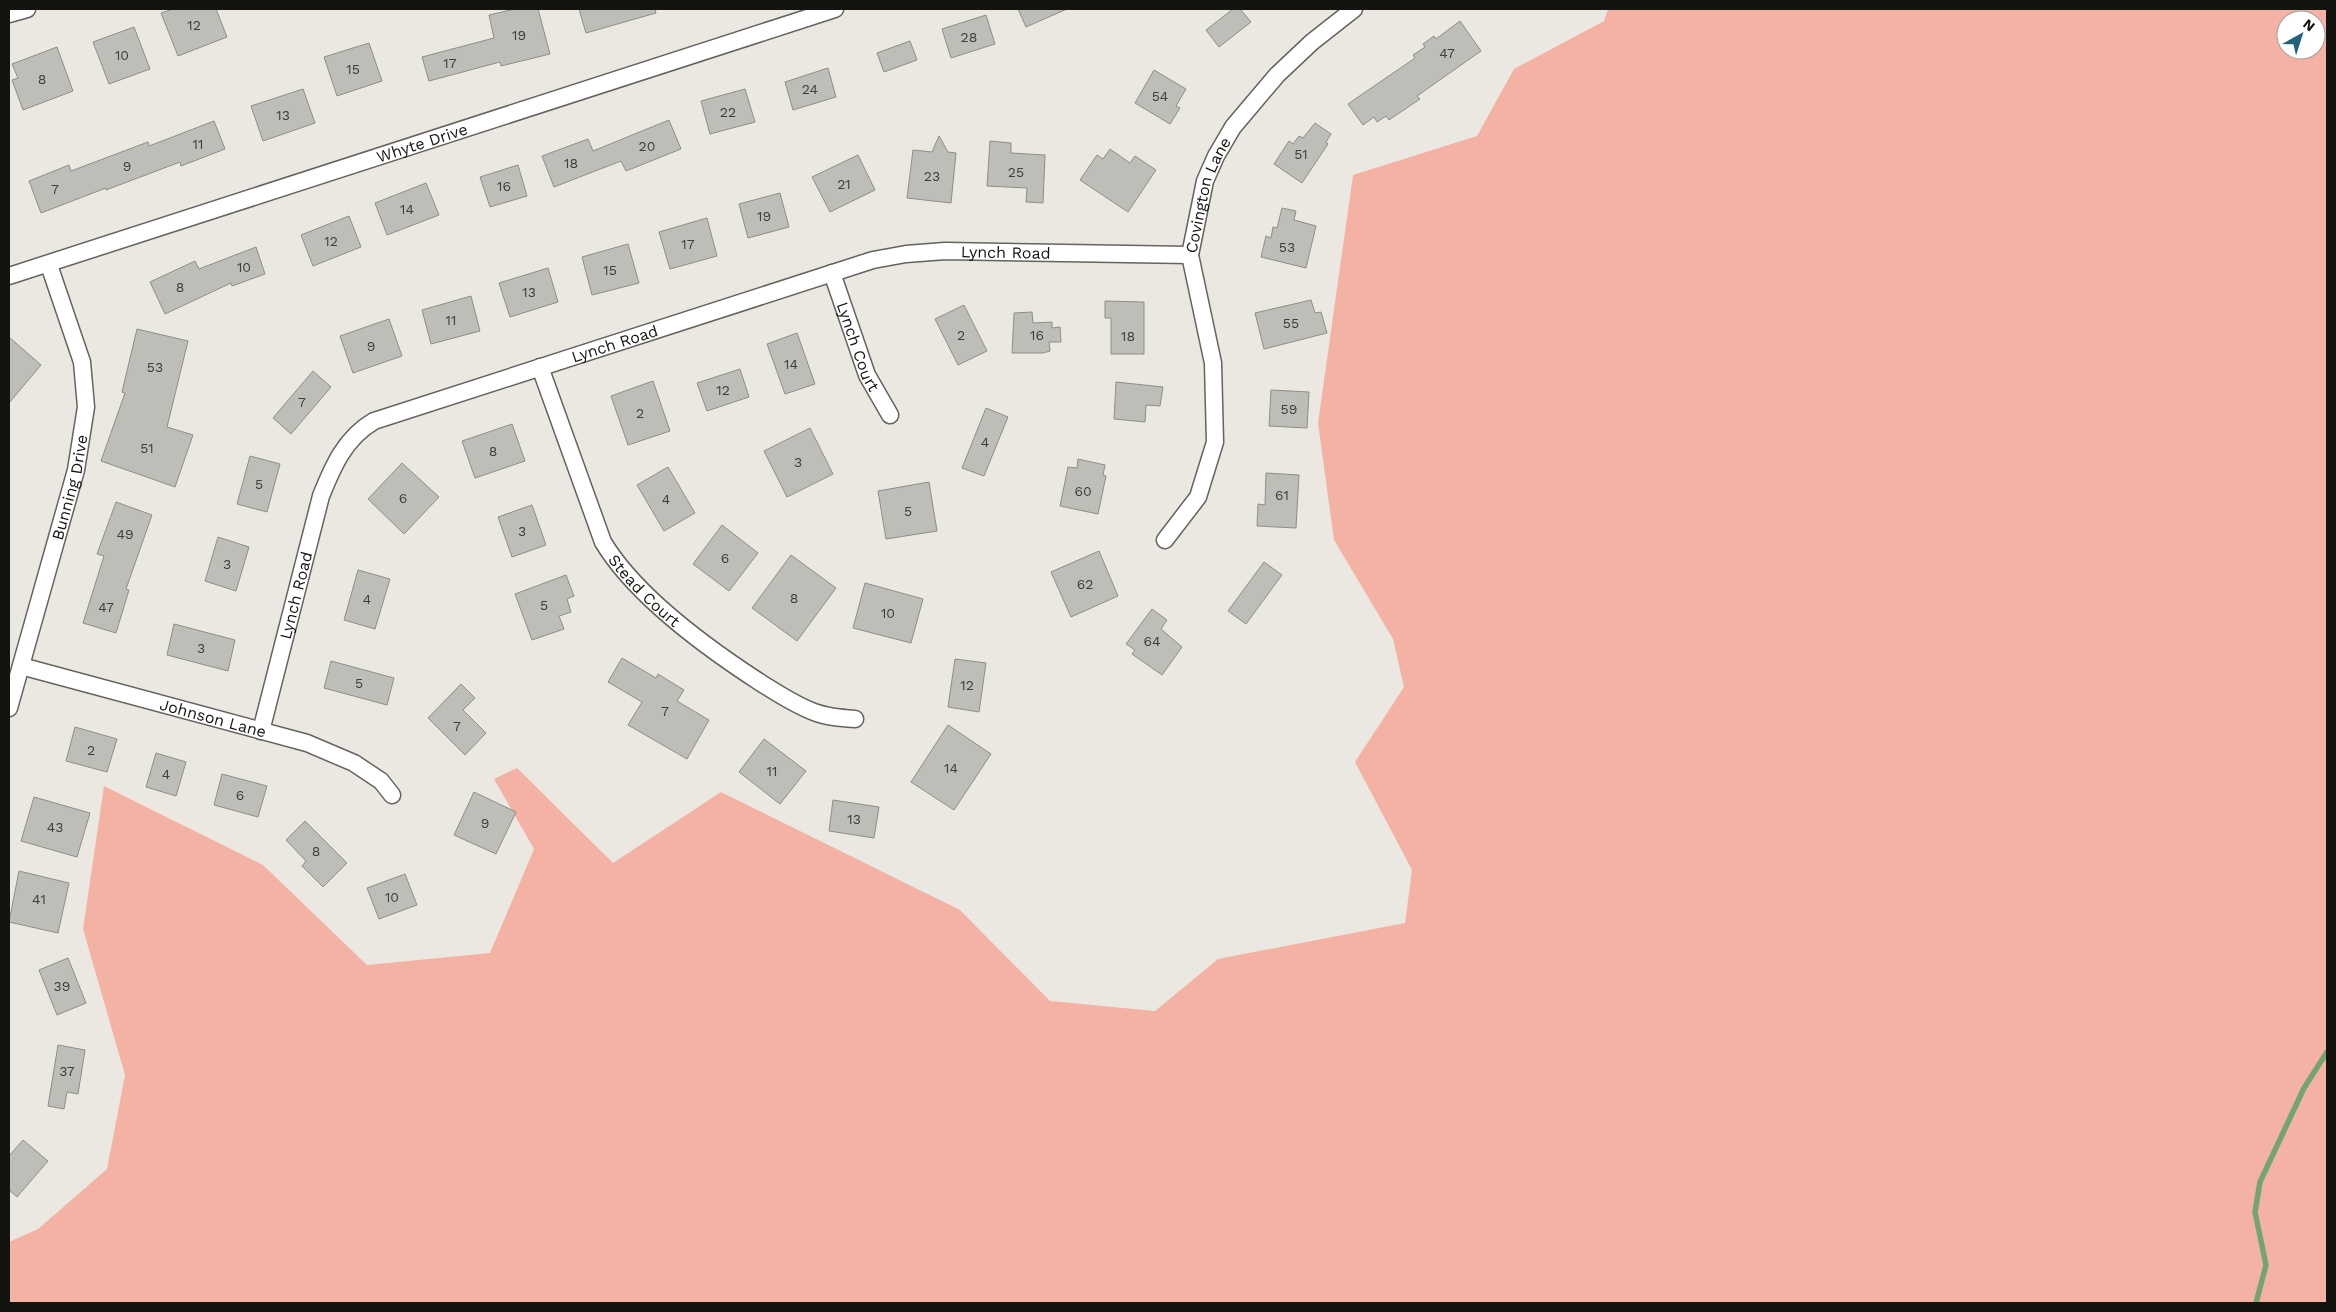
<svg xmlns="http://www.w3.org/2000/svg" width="2336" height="1312" viewBox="0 0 2336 1312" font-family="'Work Sans',sans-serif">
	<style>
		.green { fill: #f4b2a5; fill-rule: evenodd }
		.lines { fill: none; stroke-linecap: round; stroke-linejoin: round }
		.stream { stroke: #74a470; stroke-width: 5.5 }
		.building { fill: #bdbeb8; stroke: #8c8e87 }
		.street-casing { stroke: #65635d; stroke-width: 19 }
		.street { stroke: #fff; stroke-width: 16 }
		.labels { text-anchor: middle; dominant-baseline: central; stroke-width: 4; stroke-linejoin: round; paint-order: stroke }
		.number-label { font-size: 14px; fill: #3e3e3a }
		.street-label { font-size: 16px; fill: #131310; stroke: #fff }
	</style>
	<rect width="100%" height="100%" fill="#ebe8e1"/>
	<path class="green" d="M1608 9H2327V1303H9V1242L38 1229 107 1169 125 1075 83 929 104 786 263 865 367 965 490 953 534 849 494 779 517 768 613 863 721 792 960 910 1050 1001 1155 1011 1218 959 1405 923 1412 870 1355 762 1404 687 1393 639 1334 540 1318 423 1353 175 1477 136 1514 69 1604 21ZM2286 20H2316V50H2286Z"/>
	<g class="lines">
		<polyline class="stream" points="2256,1303 2266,1265 2255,1212 2260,1182 2304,1088 2327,1052"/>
	</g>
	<g class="building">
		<polygon points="173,9 216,9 227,37 178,56 161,13"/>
		<polygon points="515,9 538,9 550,54 501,66 500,62 429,81 422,57 494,38 489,15"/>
		<polygon points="579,9 655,9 656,13 586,33"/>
		<polygon points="1018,9 1067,9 1026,27"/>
		<polygon points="1233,9 1240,9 1251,22 1219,47 1206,30"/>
		<polygon points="986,15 995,44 951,58 942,29"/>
		<polygon points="1460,21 1481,51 1417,96 1420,99 1389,120 1386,116 1377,122 1374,117 1363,125 1348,104 1415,58 1413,55 1425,47 1423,44 1434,36 1436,39"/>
		<polygon points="134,27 150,69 109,84 93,42"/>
		<polygon points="910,41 917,60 884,72 877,53"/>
		<polygon points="369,43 382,81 337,96 324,57"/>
		<polygon points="57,47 73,91 23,110 12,80 18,78 12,64"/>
		<polygon points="828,68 836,97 793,110 785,82"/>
		<polygon points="1154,70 1186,89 1176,106 1180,108 1170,124 1135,103"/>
		<polygon points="303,89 315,123 263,141 251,106"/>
		<polygon points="745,89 755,122 710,134 701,101"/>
		<polygon points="669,120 681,149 626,171 621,161 554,187 542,156 588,139 593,151"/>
		<polygon points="214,121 225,149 181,166 180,162 106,190 106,188 41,213 29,181 69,165 71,171 148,142 149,146"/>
		<polygon points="1315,123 1331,134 1326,142 1328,144 1302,183 1274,164 1289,141 1293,144 1299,136 1303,138"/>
		<polygon points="939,136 948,152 956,153 951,203 907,198 913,150 932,152"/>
		<polygon points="990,141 1011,143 1011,153 1045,155 1043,203 1026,202 1027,188 987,186"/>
		<polygon points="1110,149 1130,163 1135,156 1156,170 1128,212 1080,180 1097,155 1103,159"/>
		<polygon points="858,155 875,190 830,212 812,177"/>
		<polygon points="518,165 527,196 490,207 480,177"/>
		<polygon points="426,183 439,215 387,235 375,203"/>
		<polygon points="780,193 789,227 748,238 739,204"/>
		<polygon points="1282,208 1296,211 1294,220 1316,226 1306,268 1261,257 1266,236 1271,238 1273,227 1277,228"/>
		<polygon points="349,216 361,247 313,266 301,235"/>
		<polygon points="707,218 717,256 670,269 659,232"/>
		<polygon points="628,244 639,283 592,295 582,257"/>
		<polygon points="256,247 265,274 232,286 231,283 165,314 150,282 195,261 199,269"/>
		<polygon points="548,268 558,302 510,317 499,283"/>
		<polygon points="471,296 480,331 431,344 422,310"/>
		<polygon points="1311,300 1315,313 1321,312 1327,333 1264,349 1255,313"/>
		<polygon points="1105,301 1144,302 1144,354 1111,354 1111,318 1105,318"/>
		<polygon points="964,305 987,351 958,365 935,319"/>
		<polygon points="1032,312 1033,323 1052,322 1052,328 1060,327 1061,342 1049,342 1050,351 1043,353 1012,353 1014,313"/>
		<polygon points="389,319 402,356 353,373 340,336"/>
		<polygon points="137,329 188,341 167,427 193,435 175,487 101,461 125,393 122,392"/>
		<polygon points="797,333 815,384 785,394 767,344"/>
		<polygon points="9,337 41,365 9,403"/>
		<polygon points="740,369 749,397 707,411 697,383"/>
		<polygon points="313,371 331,387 291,434 273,418"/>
		<polygon points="653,381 670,431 628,445 611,396"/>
		<polygon points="1116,382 1163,387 1160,406 1146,405 1145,422 1114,419"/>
		<polygon points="1271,390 1309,392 1307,428 1269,426"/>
		<polygon points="986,408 1008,417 984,476 962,468"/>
		<polygon points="512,424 525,461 475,478 462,441"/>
		<polygon points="810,428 833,474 787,497 764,451"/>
		<polygon points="250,456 280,464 267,512 237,504"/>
		<polygon points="1078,459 1105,465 1103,475 1106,476 1098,514 1060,506 1068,467 1077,468"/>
		<polygon points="402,463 439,497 404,534 368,499"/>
		<polygon points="668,467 695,513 664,531 637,485"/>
		<polygon points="1266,473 1299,475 1296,528 1257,526 1258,504 1265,505"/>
		<polygon points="929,482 937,531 886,539 878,491"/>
		<polygon points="116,502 152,515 126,589 129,590 116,633 83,623 104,556 97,554"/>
		<polygon points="532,505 546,545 512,557 498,517"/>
		<polygon points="722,525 758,553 729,591 693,564"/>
		<polygon points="218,537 249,547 236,591 205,581"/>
		<polygon points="1099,551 1118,596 1071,617 1051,572"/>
		<polygon points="791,555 836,588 797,641 752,608"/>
		<polygon points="1264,562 1282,575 1246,624 1228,611"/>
		<polygon points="358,570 390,579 375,629 344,620"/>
		<polygon points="566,575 574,596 567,599 571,612 559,616 564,629 532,640 515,594"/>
		<polygon points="865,583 923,599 911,643 853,628"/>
		<polygon points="1152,609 1167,620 1161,629 1182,647 1162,675 1132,654 1135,650 1126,644"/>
		<polygon points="174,624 235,640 228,671 167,655"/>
		<polygon points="622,658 656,678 658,674 684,690 677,701 709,720 687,759 628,725 642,702 608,682"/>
		<polygon points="955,659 986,663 979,712 948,707"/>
		<polygon points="331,661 394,678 387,705 324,688"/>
		<polygon points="461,684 475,698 463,710 486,733 465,755 428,718"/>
		<polygon points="948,725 991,754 954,810 911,782"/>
		<polygon points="75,727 117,739 107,772 66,761"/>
		<polygon points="764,739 806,771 780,804 739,772"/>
		<polygon points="156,753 186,762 176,796 146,787"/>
		<polygon points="222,774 267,786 258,817 214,805"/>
		<polygon points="474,792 516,812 496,854 454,835"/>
		<polygon points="34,797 90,813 77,857 21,841"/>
		<polygon points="833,800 879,807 874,838 829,831"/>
		<polygon points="305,821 347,863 323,887 302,866 306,861 286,840"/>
		<polygon points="19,871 69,883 58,933 9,922"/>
		<polygon points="405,874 417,905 379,919 367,888"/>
		<polygon points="68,958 86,1003 57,1015 39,970"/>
		<polygon points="58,1045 85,1050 78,1094 67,1092 64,1109 48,1106"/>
		<polygon points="23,1140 48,1161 17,1197 9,1190 9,1156"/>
	</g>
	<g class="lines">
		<defs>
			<g id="street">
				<polyline points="9,14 27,9"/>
				<path id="s1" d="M832 273 867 375 890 415"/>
				<path id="s2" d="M9 276 835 9"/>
				<path id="s3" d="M540 367 603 542C636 597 707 648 761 683 777 693 795 705 814 712 827 717 841 718 855 719"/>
				<path id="s4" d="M1165 540 1198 497 1215 442 1213 363 1190 255 1205 181 1216 156 1233 127 1277 75 1312 42 1354 9"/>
				<path id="s5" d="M21 666 307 743 354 763 381 781 392 795"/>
				<path id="s6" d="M9 708 76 470 86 407 82 362 49 265"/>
				<path id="s7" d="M261 731 321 496C333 466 345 438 374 421L873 260 906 254 945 251 1190 255"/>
			</g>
		</defs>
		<use href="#street" class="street-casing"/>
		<use href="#street" class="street"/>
	</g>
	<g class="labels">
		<g class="number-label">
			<text x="194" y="25">12</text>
			<text x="519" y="35">19</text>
			<text x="969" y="37">28</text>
			<text x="1447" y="53">47</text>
			<text x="122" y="55">10</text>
			<text x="450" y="63">17</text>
			<text x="353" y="69">15</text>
			<text x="42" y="79">8</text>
			<text x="810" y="89">24</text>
			<text x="1160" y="96">54</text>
			<text x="728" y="112">22</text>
			<text x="283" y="115">13</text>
			<text x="198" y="144">11</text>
			<text x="647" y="146">20</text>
			<text x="1301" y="154">51</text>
			<text x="571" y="163">18</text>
			<text x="127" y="166">9</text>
			<text x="1016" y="172">25</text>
			<text x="932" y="176">23</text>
			<text x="844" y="184">21</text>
			<text x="504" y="186">16</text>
			<text x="55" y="189">7</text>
			<text x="407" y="209">14</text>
			<text x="764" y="216">19</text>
			<text x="331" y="241">12</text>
			<text x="688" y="244">17</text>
			<text x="1287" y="247">53</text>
			<text x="244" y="267">10</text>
			<text x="610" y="270">15</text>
			<text x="180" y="287">8</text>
			<text x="529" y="292">13</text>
			<text x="451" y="320">11</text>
			<text x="1291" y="323">55</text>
			<text x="961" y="335">2</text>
			<text x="1037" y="335">16</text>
			<text x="1128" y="336">18</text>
			<text x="371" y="346">9</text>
			<text x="791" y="364">14</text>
			<text x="155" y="367">53</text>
			<text x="723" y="390">12</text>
			<text x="302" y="402">7</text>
			<text x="1289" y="409">59</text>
			<text x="640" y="413">2</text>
			<text x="985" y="442">4</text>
			<text x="147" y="448">51</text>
			<text x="493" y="451">8</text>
			<text x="798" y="462">3</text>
			<text x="259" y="484">5</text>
			<text x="1083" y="491">60</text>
			<text x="1282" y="495">61</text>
			<text x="403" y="498">6</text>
			<text x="666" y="499">4</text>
			<text x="908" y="511">5</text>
			<text x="522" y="531">3</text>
			<text x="125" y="534">49</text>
			<text x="725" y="558">6</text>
			<text x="227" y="564">3</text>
			<text x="1085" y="584">62</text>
			<text x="794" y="598">8</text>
			<text x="367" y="599">4</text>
			<text x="544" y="605">5</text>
			<text x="106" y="607">47</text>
			<text x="888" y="613">10</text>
			<text x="1152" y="641">64</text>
			<text x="201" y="648">3</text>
			<text x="359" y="683">5</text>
			<text x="967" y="685">12</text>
			<text x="665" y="711">7</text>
			<text x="457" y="726">7</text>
			<text x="91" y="750">2</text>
			<text x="951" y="768">14</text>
			<text x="772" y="771">11</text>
			<text x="166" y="774">4</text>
			<text x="240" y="795">6</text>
			<text x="854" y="819">13</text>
			<text x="485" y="823">9</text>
			<text x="55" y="827">43</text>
			<text x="316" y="851">8</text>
			<text x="392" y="897">10</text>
			<text x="39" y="899">41</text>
			<text x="62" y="986">39</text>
			<text x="67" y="1071">37</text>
		</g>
		<g class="street-label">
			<text stroke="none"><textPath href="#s2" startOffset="434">Whyte Drive</textPath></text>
			<text stroke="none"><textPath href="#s4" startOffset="364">Covington Lane</textPath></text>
			<text stroke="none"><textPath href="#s7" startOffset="994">Lynch Road</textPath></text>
			<text stroke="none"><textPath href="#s7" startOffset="589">Lynch Road</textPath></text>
			<text stroke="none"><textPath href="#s1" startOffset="78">Lynch Court</textPath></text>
			<text stroke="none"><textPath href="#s6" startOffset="229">Bunning Drive</textPath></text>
			<text stroke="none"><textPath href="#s3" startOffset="250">Stead Court</textPath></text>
			<text stroke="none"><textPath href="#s7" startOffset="140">Lynch Road</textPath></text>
			<text stroke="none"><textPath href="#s5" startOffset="199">Johnson Lane</textPath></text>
		</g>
	</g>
	<rect width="2336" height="1312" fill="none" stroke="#131310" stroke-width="20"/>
	<g transform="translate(2301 35) rotate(39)"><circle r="24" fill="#ffffff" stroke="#a1a19f"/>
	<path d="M0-4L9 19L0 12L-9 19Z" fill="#236178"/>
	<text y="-8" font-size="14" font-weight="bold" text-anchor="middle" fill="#131310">N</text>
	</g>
</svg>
